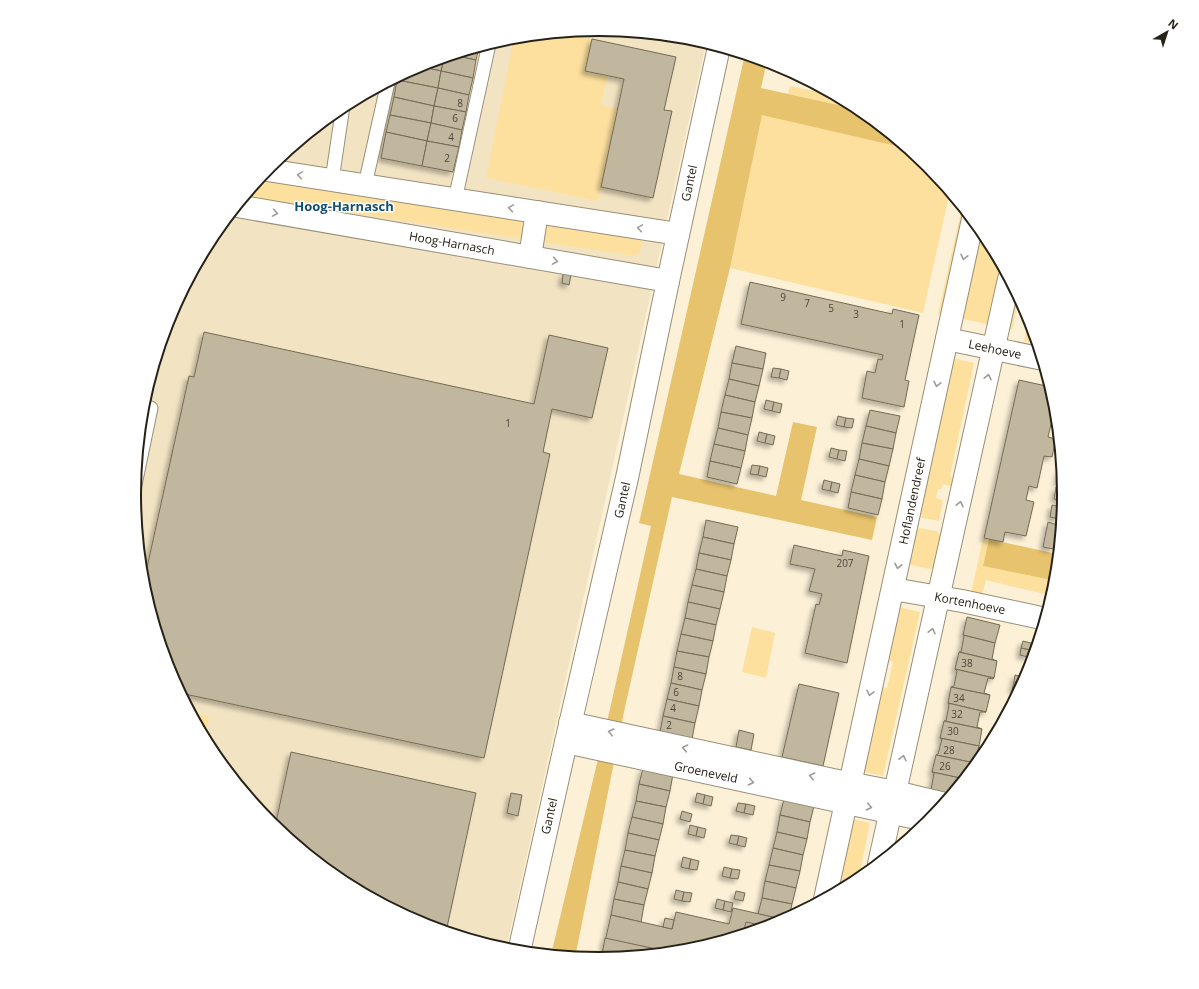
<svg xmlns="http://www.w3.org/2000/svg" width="1199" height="989" viewBox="0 0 1199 989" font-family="'Open Sans',sans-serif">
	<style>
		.built { fill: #f2e4c3 }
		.green { fill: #fde09e }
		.water { fill: #e8c36d }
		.building { fill: #c1b69e; stroke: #746b54; filter: url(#shadow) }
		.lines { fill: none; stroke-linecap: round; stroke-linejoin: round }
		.lane-casing { stroke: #998e77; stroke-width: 15 }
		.street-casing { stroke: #998e77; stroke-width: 24 }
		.lane { stroke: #fff; stroke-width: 13 }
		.street { stroke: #fff; stroke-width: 22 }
		.oneway { stroke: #9d9c97 }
		.labels { text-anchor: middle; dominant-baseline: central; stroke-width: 3; stroke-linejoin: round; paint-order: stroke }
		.number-label { font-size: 10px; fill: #4d473a }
		.street-label { font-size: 12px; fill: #262218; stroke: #fff }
		.neighbourhood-label { font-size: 13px; font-weight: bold; fill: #124f6f; stroke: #fff }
		.rim { fill: none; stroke: #262218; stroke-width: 2 }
	</style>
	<defs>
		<filter id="shadow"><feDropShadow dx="-3.5" dy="3.5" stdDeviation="2" flood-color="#0004"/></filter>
	</defs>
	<rect width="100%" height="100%" fill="#fcf1d7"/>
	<polygon class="built" points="600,29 691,38 706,43 506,950 421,924 341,881 270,823 212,753 169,672 143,585 134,494 143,403 170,316 213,236 271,165 341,107 422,64 509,38"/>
	<g class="green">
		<polygon points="563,33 592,39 585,70 608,76 601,105 618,109 598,201 486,178 514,37"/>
		<polygon points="790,86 836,96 861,110 788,94"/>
		<polygon points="762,114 909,149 929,166 950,191 923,313 730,268"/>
		<polygon points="259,180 638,238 643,243 640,252 634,256 253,198 249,191"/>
		<polygon points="962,207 970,216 948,316 938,314"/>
		<polygon points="979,226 987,236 1004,268 991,325 958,318"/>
		<polygon points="1012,284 1019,297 1012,330 1003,328"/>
		<polygon points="1030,317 1038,345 1024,341"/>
		<polygon points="953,358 974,363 950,476 957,478 955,487 943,484 941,489 938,489 936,498 943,500 939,521 918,517"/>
		<polygon points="920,528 936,531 942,536 934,566 930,569 911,565 908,560 914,531"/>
		<polygon points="983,539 989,539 983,566 1056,581 1053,596 986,580 982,595 971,593"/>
		<polygon points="898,607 920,612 883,776 861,771 880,686 887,688 893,662 886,660"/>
		<polygon points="752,627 775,633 766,678 742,672"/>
		<polygon points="190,711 209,717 205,738"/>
		<polygon points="851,819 870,823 858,882 836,893"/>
	</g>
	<g class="water">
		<polygon points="745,54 767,61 761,88 861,110 909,149 762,115 730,268 679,474 776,496 793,422 817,427 801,500 877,517 872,540 672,497 624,712 575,958 551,955 610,709 651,526 639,523"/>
		<polygon points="1061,537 1056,581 983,566 989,539 1057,554"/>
	</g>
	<g class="building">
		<polygon points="592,39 676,57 664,110 672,111 653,198 601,187 624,79 585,71"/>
		<polygon points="479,47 476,60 452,55"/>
		<polygon points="452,55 476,60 473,78 441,71 444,58"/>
		<polygon points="444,58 441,71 418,66 422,64"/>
		<polygon points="418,66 441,71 438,88 397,80 398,77"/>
		<polygon points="441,71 473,78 469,95 438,88"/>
		<polygon points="397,80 438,88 434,106 394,97"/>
		<polygon points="438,88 469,95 466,112 434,106"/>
		<polygon points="394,97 434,106 431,123 390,115"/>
		<polygon points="434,106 466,112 462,130 431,123"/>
		<polygon points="390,115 431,123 427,141 386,132"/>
		<polygon points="431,123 462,130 459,147 427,141"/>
		<polygon points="386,132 427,141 422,166 381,158"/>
		<polygon points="427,141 459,147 453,172 422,166"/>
		<polygon points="563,274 571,275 569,285 562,283"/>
		<polygon points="750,282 892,314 893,309 919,315 905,380 909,381 904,407 862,398 867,371 875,373 878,359 882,360 883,355 741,324"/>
		<polygon points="204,332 534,404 549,335 608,348 592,418 552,409 543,452 550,454 484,758 180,693 169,672 143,586 189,376 194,377"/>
		<polygon points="736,346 766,353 763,369 732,363"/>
		<polygon points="732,363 763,369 759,386 729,379"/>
		<polygon points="773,368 781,369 779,378 771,377"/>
		<polygon points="781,369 789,371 787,380 779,378"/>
		<polygon points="729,379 759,386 755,402 725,395"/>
		<polygon points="1019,380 1051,387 1056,403 1048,437 1056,439 1052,457 1044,456 1037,488 1029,486 1026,500 1034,502 1026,536 1005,532 1003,542 984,538"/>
		<polygon points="725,395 755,402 752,418 721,412"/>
		<polygon points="766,400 774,402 772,411 764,409"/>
		<polygon points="774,402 782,404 780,413 772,411"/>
		<polygon points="870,410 900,416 896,433 866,426"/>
		<polygon points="721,412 752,418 748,435 718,428"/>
		<polygon points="838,416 846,418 844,427 836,425"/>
		<polygon points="846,418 854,419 852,428 844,427"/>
		<polygon points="866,426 896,433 893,449 862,443"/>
		<polygon points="718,428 748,435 745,451 714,444"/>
		<polygon points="759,432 767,434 765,443 757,441"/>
		<polygon points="767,434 775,436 773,445 765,443"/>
		<polygon points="862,443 893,449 889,466 859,459"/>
		<polygon points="714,444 745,451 741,468 710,461"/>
		<polygon points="831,448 839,450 837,459 829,457"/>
		<polygon points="839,450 847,451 845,461 837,459"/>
		<polygon points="859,459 889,466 885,482 855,475"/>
		<polygon points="710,461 741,468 737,484 707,477"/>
		<polygon points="752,465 760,466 758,475 750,474"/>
		<polygon points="760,466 768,468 766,477 758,475"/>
		<polygon points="1060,469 1063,470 1064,483 1057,482"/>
		<polygon points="855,475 885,482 882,499 851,492"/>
		<polygon points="824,480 832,482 830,491 822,489"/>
		<polygon points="832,482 840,484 838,493 830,491"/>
		<polygon points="1056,487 1064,489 1063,501 1054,499"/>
		<polygon points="851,492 882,499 878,515 848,508"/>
		<polygon points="1052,505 1062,507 1059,519 1050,517"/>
		<polygon points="706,520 738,527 734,544 703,537"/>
		<polygon points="1048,522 1058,525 1053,549 1043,547"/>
		<polygon points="703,537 734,544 731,560 699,553"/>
		<polygon points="794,545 842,556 843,550 869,556 847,663 805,653 816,604 819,605 822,594 809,591 815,569 790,564"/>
		<polygon points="699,553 731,560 727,576 696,569"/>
		<polygon points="696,569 727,576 724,592 692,585"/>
		<polygon points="692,585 724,592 720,609 688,602"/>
		<polygon points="688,602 720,609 716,625 685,618"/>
		<polygon points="967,617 1000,625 995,643 963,635"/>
		<polygon points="685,618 716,625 713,641 681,634"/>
		<polygon points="681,634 713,641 709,657 677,651"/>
		<polygon points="963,635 995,643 992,659 997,661 959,652 961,652 964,636"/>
		<polygon points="1023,641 1031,643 1030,650 1021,648"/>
		<polygon points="1021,648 1030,650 1028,657 1020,655"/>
		<polygon points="677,651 709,657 706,674 674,667"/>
		<polygon points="959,652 997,661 994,678 955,669"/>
		<polygon points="674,667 706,674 702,690 671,683"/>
		<polygon points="955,669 994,678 993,679 988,678 984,693 990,695 951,687 954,686 957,671"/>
		<polygon points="1015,675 1023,677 1022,684 1014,682"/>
		<polygon points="1014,682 1022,684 1020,691 1012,690"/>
		<polygon points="671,683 702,690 699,706 667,699"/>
		<polygon points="799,684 839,693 823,766 782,757"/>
		<polygon points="951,687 990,695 986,712 948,703"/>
		<polygon points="667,699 699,706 695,723 663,716"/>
		<polygon points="948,703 986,712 980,712 977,727 982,729 944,721 946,721 949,705"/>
		<polygon points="663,716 695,723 692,739 660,732"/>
		<polygon points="944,721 982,729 979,746 940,738"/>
		<polygon points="739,730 754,734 751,750 736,747"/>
		<polygon points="940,738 979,746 975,763 936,755 938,754 942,739"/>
		<polygon points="291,752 476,793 446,932 421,924 341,881 275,827"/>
		<polygon points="936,755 975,763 974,769 965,779 932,772"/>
		<polygon points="643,768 673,774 670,791 639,784"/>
		<polygon points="932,772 965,779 952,795 931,790 934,773"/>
		<polygon points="639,784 670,791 666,807 636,801"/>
		<polygon points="511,793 522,795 518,816 507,813"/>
		<polygon points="697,793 705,795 703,804 695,802"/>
		<polygon points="705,795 713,797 711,806 703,804"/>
		<polygon points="784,799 814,806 810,822 780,815"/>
		<polygon points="636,801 666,807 663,824 632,817"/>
		<polygon points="738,803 746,804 744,813 736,811"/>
		<polygon points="746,804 755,806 753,815 744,813"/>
		<polygon points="682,811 692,814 690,822 680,819"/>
		<polygon points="780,815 810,822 807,839 777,832"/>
		<polygon points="632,817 663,824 659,840 628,833"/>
		<polygon points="690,825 698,827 696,836 688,834"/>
		<polygon points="698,827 706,829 704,838 696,836"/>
		<polygon points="777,832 807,839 803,855 773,848"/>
		<polygon points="628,833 659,840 655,856 625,850"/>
		<polygon points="731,835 739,836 737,845 729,843"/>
		<polygon points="739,836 747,838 745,847 737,845"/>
		<polygon points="773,848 803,855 800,871 769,865"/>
		<polygon points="625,850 655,856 652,873 621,866"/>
		<polygon points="683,857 691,859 689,869 681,867"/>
		<polygon points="691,859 699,861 697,870 689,869"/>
		<polygon points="769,865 800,871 796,888 765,881"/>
		<polygon points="621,866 652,873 648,889 618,882"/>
		<polygon points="724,867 732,869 730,878 722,876"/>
		<polygon points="732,869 740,870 738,879 730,878"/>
		<polygon points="765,881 796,888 792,904 762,898"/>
		<polygon points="618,882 648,889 644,905 614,899"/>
		<polygon points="676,890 684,892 682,901 674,899"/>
		<polygon points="736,891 745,893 743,901 734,899"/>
		<polygon points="684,892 692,893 690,902 682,901"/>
		<polygon points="762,898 792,904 789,918 786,920 758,914"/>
		<polygon points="614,899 644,905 641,922 611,915"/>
		<polygon points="717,899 725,901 723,910 715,908"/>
		<polygon points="725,901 733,903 731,912 723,910"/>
		<polygon points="733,908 786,920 777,925 690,951 616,958 602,955 611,915 672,929 676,912 729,924"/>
		<polygon points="665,918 674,920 672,929 663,927"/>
		<polygon points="746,922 770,927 743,935"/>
		<polygon points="605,938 656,949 673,953 601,960"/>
	</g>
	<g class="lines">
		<defs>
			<g id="lane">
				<polyline points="332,180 343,106"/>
				<polyline points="365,185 388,82"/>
				<polyline points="455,200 489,44"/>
				<polyline points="135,485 151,408"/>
			</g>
			<g id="street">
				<polyline points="267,170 678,234"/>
				<polyline points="237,206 668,281"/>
				<polyline points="530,257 537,212"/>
				<polyline points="947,339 1043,359"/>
				<polyline points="893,589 962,601 1046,619"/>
				<polyline points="570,723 833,780 895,792 945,804"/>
				<polyline points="566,742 930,821"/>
				<polyline points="879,864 1009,279"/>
				<polyline points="825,899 973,219"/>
				<polyline points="519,952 566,742 627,478 668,281 719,47"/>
			</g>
		</defs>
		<use href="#lane" class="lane-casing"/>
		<use href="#street" class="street-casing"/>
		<use href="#lane" class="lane"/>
		<use href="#street" class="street"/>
	</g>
	<defs><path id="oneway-chevron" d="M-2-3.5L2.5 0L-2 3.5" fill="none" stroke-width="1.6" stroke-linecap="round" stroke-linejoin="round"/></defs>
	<g class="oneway">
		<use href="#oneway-chevron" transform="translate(300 175) rotate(-171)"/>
		<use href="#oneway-chevron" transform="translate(511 208) rotate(-171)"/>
		<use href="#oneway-chevron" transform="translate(275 213) rotate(10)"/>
		<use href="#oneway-chevron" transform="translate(640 228) rotate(-171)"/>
		<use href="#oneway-chevron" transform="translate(964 257) rotate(102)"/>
		<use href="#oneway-chevron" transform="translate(555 261) rotate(10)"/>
		<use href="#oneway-chevron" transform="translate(988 377) rotate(-78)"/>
		<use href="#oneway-chevron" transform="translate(937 384) rotate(102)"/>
		<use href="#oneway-chevron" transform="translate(960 504) rotate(-78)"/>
		<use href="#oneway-chevron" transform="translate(898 566) rotate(102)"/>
		<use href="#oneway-chevron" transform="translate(932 631) rotate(-77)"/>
		<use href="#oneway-chevron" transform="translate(870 693) rotate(102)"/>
		<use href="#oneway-chevron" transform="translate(611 732) rotate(-167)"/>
		<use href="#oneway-chevron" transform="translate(685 748) rotate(-168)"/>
		<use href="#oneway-chevron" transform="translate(903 758) rotate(-77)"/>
		<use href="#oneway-chevron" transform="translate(812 776) rotate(-168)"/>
		<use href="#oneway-chevron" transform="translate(751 782) rotate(12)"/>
		<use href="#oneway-chevron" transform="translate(869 807) rotate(12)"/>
	</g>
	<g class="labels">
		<g class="number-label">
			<text x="460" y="103">8</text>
			<text x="455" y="118">6</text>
			<text x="451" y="137">4</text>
			<text x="447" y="158">2</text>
			<text x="783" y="297">9</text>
			<text x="807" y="303">7</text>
			<text x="831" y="308">5</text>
			<text x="856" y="314">3</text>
			<text x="902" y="324">1</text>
			<text x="508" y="423">1</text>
			<text x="845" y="563">207</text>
			<text x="967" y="663">38</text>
			<text x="680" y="676">8</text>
			<text x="676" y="692">6</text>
			<text x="959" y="698">34</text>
			<text x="673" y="708">4</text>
			<text x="957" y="714">32</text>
			<text x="669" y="725">2</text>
			<text x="953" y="731">30</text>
			<text x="949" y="750">28</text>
			<text x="945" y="766">26</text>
		</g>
		<g class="street-label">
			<text transform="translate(689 183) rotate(-78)">Gantel</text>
			<text transform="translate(452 243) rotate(10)">Hoog-Harnasch</text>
			<text transform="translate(995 349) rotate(12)">Leehoeve</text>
			<text transform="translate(622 500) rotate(-77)">Gantel</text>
			<text transform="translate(912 501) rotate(-78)">Hoflandendreef</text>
			<text transform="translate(970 603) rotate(11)">Kortenhoeve</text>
			<text transform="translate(706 772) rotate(12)">Groeneveld</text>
			<text transform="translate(549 816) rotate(-77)">Gantel</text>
		</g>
		<g class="neighbourhood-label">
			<text x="344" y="206">Hoog-Harnasch</text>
		</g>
	</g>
	<path d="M0 0H1199V989H0ZM141 494a458 458 0 1 1 916 0a458 458 0 1 1-916 0Z" fill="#fff" fill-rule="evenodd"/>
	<path class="rim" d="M141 494a458 458 0 1 1 916 0a458 458 0 1 1-916 0Z"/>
	<g transform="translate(1167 32) rotate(39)" stroke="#ffffff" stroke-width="3" paint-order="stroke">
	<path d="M0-3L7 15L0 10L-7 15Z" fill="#262218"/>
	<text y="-6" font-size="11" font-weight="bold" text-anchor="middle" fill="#262218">N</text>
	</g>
</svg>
